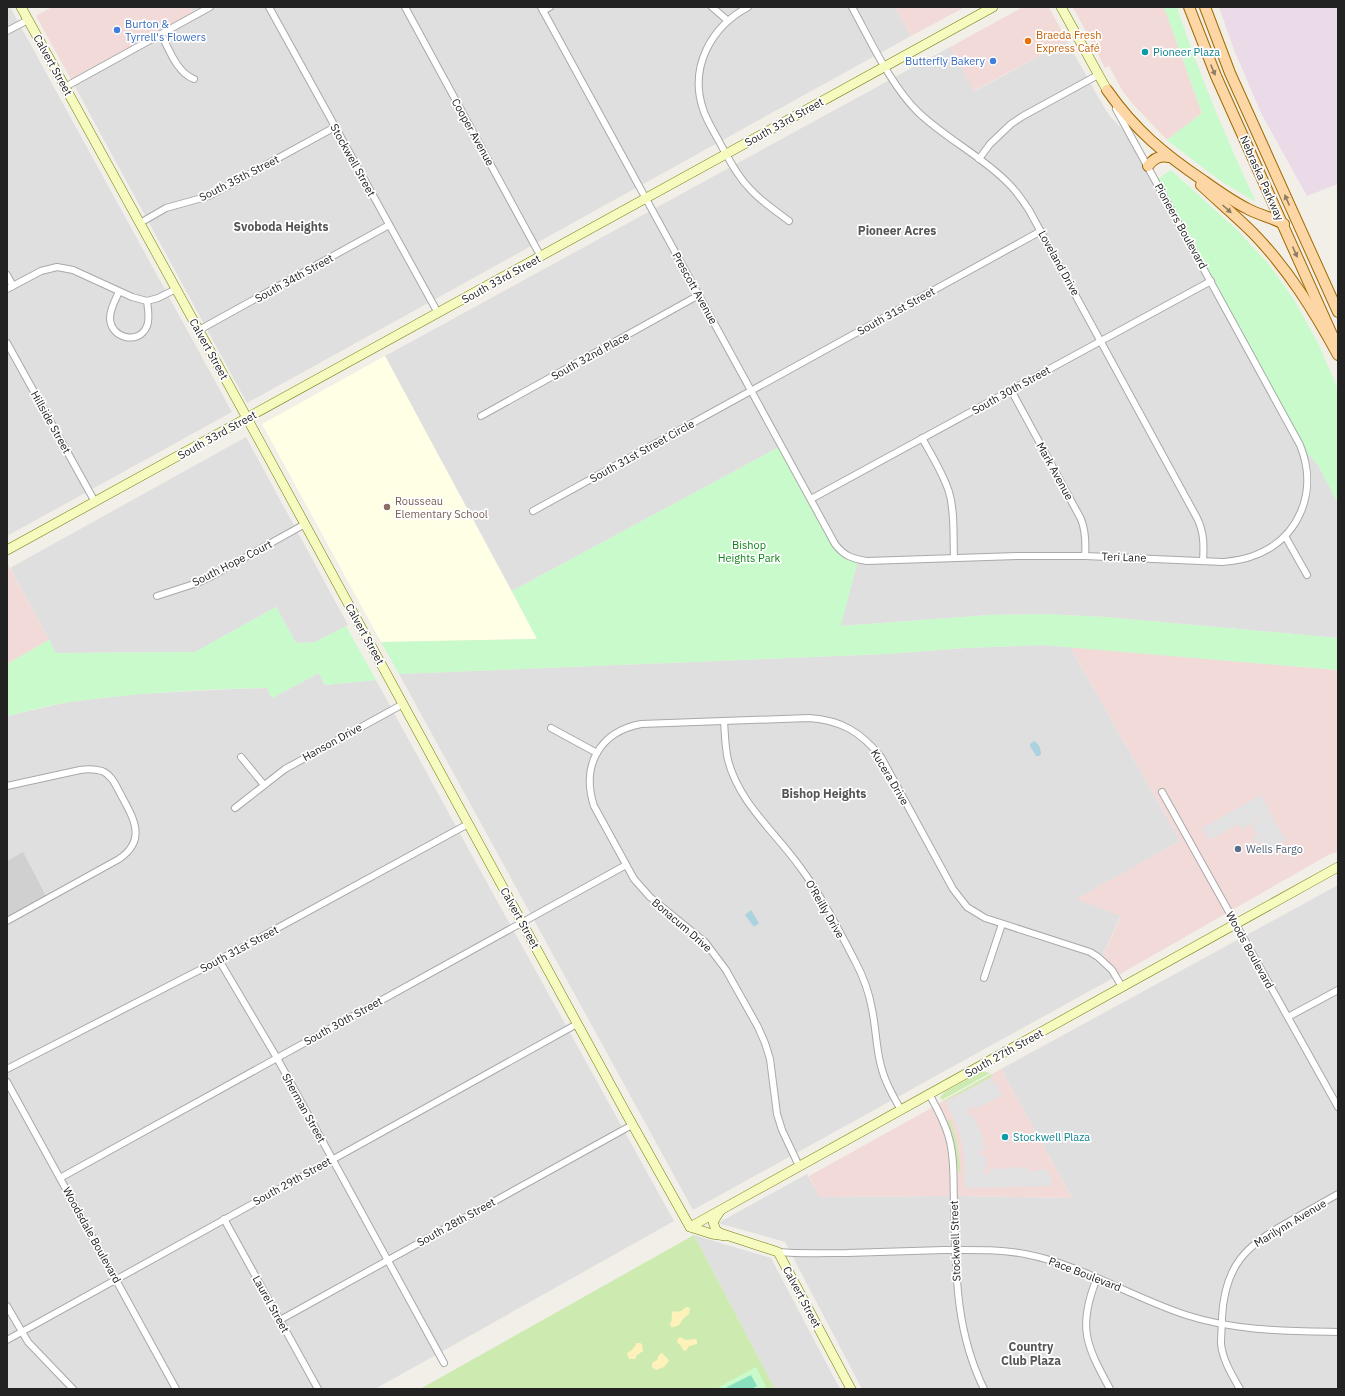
<svg xmlns="http://www.w3.org/2000/svg" width="1345" height="1396" viewBox="0 0 1345 1396" font-family="'IBM Plex Sans',sans-serif">
	<style>
		.residential { fill: #e0dfdf }
		.commercial { fill: #f2dad9 }
		.industrial { fill: #ebdbe8 }
		.education { fill: #ffffe5 }
		.religious { fill: #d0d0d0 }
		.grass { fill: #cdebb0 }
		.sand { fill: #fff1ba }
		.park { fill: #c8facc }
		.pitch { fill: #88e0be }
		.parking { fill: #e2e2e2 }
		.water { fill: #aad3df }
		.lines { fill: none; stroke-linecap: round; stroke-linejoin: round }
		.street-casing { stroke: #a9a9a9; stroke-width: 8 }
		.secondary-casing { stroke: #707d05; stroke-width: 10 }
		.primary-casing { stroke: #a06b00; stroke-width: 12 }
		.street { stroke: #fff; stroke-width: 6 }
		.secondary { stroke: #f7fabf; stroke-width: 9 }
		.primary { stroke: #fcd6a4; stroke-width: 10 }
		.oneway { fill: #8f7c63 }
		.shop-dot { fill: #3f7fe0; stroke: #fff; stroke-width: 1.5 }
		.food-dot { fill: #e8710a; stroke: #fff; stroke-width: 1.5 }
		.culture-dot { fill: #0f9aa8; stroke: #fff; stroke-width: 1.5 }
		.education-dot { fill: #8d6e63; stroke: #fff; stroke-width: 1.5 }
		.service-dot { fill: #5c6f8a; stroke: #fff; stroke-width: 1.5 }
		.labels { text-anchor: middle; dominant-baseline: central; stroke-width: 3.5; stroke-linejoin: round; paint-order: stroke }
		.shop-label { font-size: 11px; fill: #366cbe; stroke: #fff; text-anchor: start }
		.food-label { font-size: 11px; fill: #c56008; stroke: #fff; text-anchor: start }
		.culture-label { font-size: 11px; fill: #0d838f; stroke: #fff; text-anchor: start }
		.street-label { font-size: 11px; fill: #222; stroke: #fff }
		.education-label { font-size: 11px; fill: #785e54; stroke: #fff; text-anchor: start }
		.park-label { font-size: 11px; fill: #0c8416; stroke: #fff }
		.service-label { font-size: 11px; fill: #4e5e75; stroke: #fff; text-anchor: start }
		.neighbourhood-label { font-size: 12px; font-weight: bold; fill: #555; stroke: #fff }
	</style>
	<rect width="100%" height="100%" fill="#f2efe9"/>
	<g class="residential">
		<polygon points="7,7 10,7 232,412 7,536"/>
		<polygon points="190,7 895,7 911,36 247,403 73,83 194,15"/>
		<polygon points="1067,41 1098,97 1109,115 1136,144 1300,445 1318,465 1338,503 1338,638 1105,617 1043,614 990,615 840,626 858,560 841,551 781,446 512,591 385,356 950,47 975,91"/>
		<polygon points="246,437 348,625 315,642 296,643 276,607 195,652 56,653 10,568"/>
		<polygon points="1042,645 1070,647 1180,841 1077,899 1121,915 1101,959 1115,977 693,1210 399,674 886,654 965,648"/>
		<polygon points="319,673 325,685 376,680 458,830 674,1221 375,1389 7,1389 7,921 23,853 7,861 7,716 68,702 137,694 235,689 267,688 272,698"/>
		<polygon points="1338,885 1338,1389 862,1389 785,1242 718,1223 807,1174 820,1197 953,1196 1072,1198 1001,1069"/>
		<polygon points="694,1235 771,1258 840,1389 775,1389"/>
	</g>
	<g class="commercial">
		<polygon points="52,7 190,7 194,15 73,83 36,16"/>
		<polygon points="895,7 965,7 911,36"/>
		<polygon points="1023,7 1049,7 1067,41 974,91 950,47"/>
		<polygon points="1073,7 1164,7 1202,113 1167,140 1132,103 1122,90 1109,66 1105,68"/>
		<polygon points="7,563 49,640 7,664"/>
		<polygon points="1070,647 1338,670 1338,852 1330,854 1115,977 1101,960 1121,916 1076,899 1180,841"/>
		<polygon points="1001,1069 1072,1198 953,1196 819,1197 809,1176"/>
	</g>
	<polygon class="industrial" points="1219,7 1338,7 1338,184 1307,196 1262,115 1234,50"/>
	<polygon class="education" points="385,356 537,639 381,642 262,424"/>
	<polygon class="religious" points="23,852 47,898 7,921 7,861"/>
	<g class="grass">
		<polygon points="982,1071 990,1073 942,1100 940,1097 946,1091"/>
		<polygon points="991,1074 992,1076 990,1078 943,1102 943,1101"/>
		<polygon points="950,1118 957,1142 961,1173 958,1171 955,1146 948,1122"/>
		<polygon points="694,1235 775,1389 420,1389"/>
	</g>
	<g class="sand">
		<path d="M687 1307 690 1308 689 1314 683 1319 679 1325 674 1327H671L670 1324C673 1320 671 1319 672 1314 673 1309 677 1313 681 1311 683 1310 684 1308 687 1307Z"/>
		<polygon points="680,1337 686,1340 695,1339 697,1340 697,1344 689,1346 686,1351 684,1351 681,1346 677,1342 677,1340"/>
		<polygon points="637,1343 640,1343 642,1344 643,1351 637,1355 635,1359 629,1359 627,1353 632,1350"/>
		<polygon points="662,1353 668,1359 669,1361 664,1367 656,1370 652,1367 652,1363 657,1360 659,1355"/>
	</g>
	<g class="park">
		<path d="M1164 7H1177C1199 74 1226 138 1256 202L1222 182 1167 140 1202 113Z"/>
		<polygon points="1171,170 1237,230 1267,262 1293,298 1318,343 1338,389 1338,503 1318,465 1300,445 1156,180"/>
		<polygon points="781,446 835,544 858,559 841,626 990,615 1043,614 1105,617 1338,638 1338,670 1042,645 965,648 886,654 399,674 381,642 537,639 512,591"/>
		<path d="M276 607 296 643 315 642 346 626 376 680 325 685 319 673 272 698 267 688C201 689 135 693 70 702 49 705 28 711 7 716V664L49 640 56 653 195 652Z"/>
		<polygon points="756,1367 767,1389 720,1389 719,1387"/>
	</g>
	<polygon class="pitch" points="751,1375 757,1386 751,1389 728,1389 727,1387"/>
	<g class="parking">
		<polygon points="1261,795 1284,838 1288,839 1268,850 1264,849 1259,841 1255,843 1252,839 1257,835 1252,826 1261,820 1258,815 1257,814 1259,820 1242,829 1239,824 1209,840 1202,828"/>
		<polygon points="990,1078 993,1083 995,1082 1002,1095 975,1109 973,1105 968,1109 966,1112 967,1115 971,1113 981,1133 985,1150 979,1151 980,1156 986,1156 987,1169 983,1169 983,1172 987,1174 989,1174 989,1169 1028,1167 1029,1172 1046,1169 1051,1178 1052,1186 965,1188 965,1160 962,1141 956,1123 946,1102"/>
	</g>
	<g class="water">
		<path d="M1034 741C1039 744 1041 749 1041 754L1039 756H1036L1030 746V744Z"/>
		<polygon points="751,910 759,923 754,927 745,915"/>
	</g>
	<g class="lines">
		<defs>
			<g id="street">
				<polyline points="269,7 438,313"/>
				<polyline points="405,7 541,257"/>
				<path d="M541 7 835 544C844 556 853 559 867 561L1017 556H1085L1223 562C1232 561 1242 560 1250 557 1299 541 1319 492 1300 445L1116 109"/>
				<polyline points="712,7 727,20"/>
				<path d="M748 7C711 27 689 67 703 109 707 122 715 133 721 145 730 161 738 177 751 190 762 202 776 211 789 221"/>
				<path d="M852 7C870 40 892 87 918 112 946 139 982 156 1009 184 1017 192 1023 201 1029 210L1197 518C1204 532 1204 545 1203 561"/>
				<polyline points="543,11 550,7"/>
				<polyline points="7,31 28,20"/>
				<path d="M161 34C169 49 177 73 194 79"/>
				<polyline points="65,87 210,7"/>
				<polyline points="979,159 990,144 1011,124 1023,116 1098,75"/>
				<polyline points="140,223 166,208 209,196 335,127"/>
				<polyline points="7,275 13,286"/>
				<polyline points="7,289 41,271 57,267 73,270 132,297 147,301 158,298 176,289"/>
				<path d="M119 292C115 300 110 309 110 318 110 338 139 346 147 326 150 319 148 309 147 301"/>
				<polyline points="199,330 389,225"/>
				<polyline points="7,343 95,502"/>
				<path d="M1011 390 1081 519C1086 532 1086 543 1085 556"/>
				<polyline points="481,416 699,295"/>
				<path d="M922 438C932 456 943 473 949 492 955 512 953 536 954 557"/>
				<polyline points="811,499 1211,281"/>
				<polyline points="533,511 1041,231"/>
				<polyline points="1285,536 1307,575"/>
				<polyline points="157,596 197,583 210,577 305,524"/>
				<path d="M724 721C725 734 725 747 728 760 739 803 775 832 800 867 821 895 839 930 855 961 863 976 869 992 872 1009 876 1028 876 1048 881 1066 885 1082 893 1096 901 1110"/>
				<polyline points="551,728 597,753"/>
				<polyline points="241,757 264,785"/>
				<path d="M7 786 80 770C87 769 95 769 102 771 112 775 116 786 121 795 134 819 147 840 119 859L7 921"/>
				<polyline points="1162,792 1338,1107"/>
				<polyline points="235,808 285,769 403,704"/>
				<polyline points="219,960 277,1058 444,1363"/>
				<polyline points="984,978 1002,924"/>
				<polyline points="1288,1017 1338,990"/>
				<polyline points="7,1069 219,960 468,824"/>
				<polyline points="7,1082 176,1389"/>
				<path d="M929 1094C937 1108 945 1123 949 1138 955 1159 953 1181 954 1202 956 1268 954 1328 984 1389"/>
				<path d="M799 1166 782 1130 777 1114 770 1059 765 1043 758 1027 726 970 705 942 650 897 634 879 594 806C581 766 599 732 641 724L809 718C841 720 861 732 881 757L953 889 967 907 985 918 1090 952 1098 957 1112 970 1122 987"/>
				<polyline points="60,1178 626,865"/>
				<polyline points="224,1219 318,1389"/>
				<path d="M778 1252C801 1254 824 1253 847 1253 880 1252 912 1251 944 1250 971 1250 998 1249 1025 1254 1082 1265 1131 1297 1186 1315 1235 1331 1286 1331 1338 1332"/>
				<path d="M1097 1278C1077 1327 1086 1345 1110 1389"/>
				<polyline points="7,1306 28,1342 73,1389"/>
				<polyline points="280,1320 632,1125"/>
				<polyline points="7,1340 577,1024"/>
				<path d="M1240 1389C1232 1375 1223 1361 1221 1344 1221 1335 1222 1326 1222 1317 1225 1264 1246 1246 1290 1221 1306 1212 1322 1203 1338 1194"/>
			</g>
			<g id="secondary">
				<polyline points="21,7 247,418 627,1115 690,1227 712,1234 726,1236"/>
				<polyline points="1061,7 1107,90"/>
				<polyline points="7,550 993,7"/>
				<polyline points="720,1211 713,1222 716,1230 720,1233 778,1252 851,1389"/>
				<polyline points="690,1227 1338,867"/>
			</g>
			<g id="primary">
				<polyline points="1189,7 1216,76 1338,348"/>
				<polyline points="1205,7 1230,73 1338,312"/>
				<path d="M1107 90C1135 130 1164 154 1204 181 1218 191 1232 201 1248 209 1259 215 1273 218 1284 224"/>
				<path d="M1148 166C1153 159 1159 155 1169 157"/>
				<path d="M1201 185C1218 201 1236 216 1253 233 1288 269 1314 311 1338 355"/>
			</g>
		</defs>
		<use href="#street" class="street-casing"/>
		<use href="#secondary" class="secondary-casing"/>
		<use href="#primary" class="primary-casing"/>
		<use href="#street" class="street"/>
		<use href="#secondary" class="secondary"/>
		<use href="#primary" class="primary"/>
	</g>
	<defs><path id="oneway-solid" d="M-6-.8H1V-3.2L6.5 0L1 3.2V.8H-6Z"/></defs>
	<g class="oneway">
		<use href="#oneway-solid" transform="translate(1213 70) rotate(67)"/>
		<use href="#oneway-solid" transform="translate(1287 200) rotate(-114)"/>
		<use href="#oneway-solid" transform="translate(1227 209) rotate(42)"/>
		<use href="#oneway-solid" transform="translate(1295 252) rotate(66)"/>
	</g>
	<g class="shop-dot">
		<circle cx="117" cy="30" r="4"/>
		<circle cx="993" cy="61" r="4"/>
	</g>
	<circle class="food-dot" cx="1028" cy="41" r="4"/>
	<g class="culture-dot">
		<circle cx="1145" cy="52" r="4"/>
		<circle cx="1005" cy="1137" r="4"/>
	</g>
	<circle class="education-dot" cx="387" cy="507" r="4"/>
	<circle class="service-dot" cx="1238" cy="849" r="4"/>
	<g class="labels">
		<g class="shop-label">
			<text x="125" y="24">Burton &amp;<tspan x="125" dy="13">Tyrrell's Flowers</tspan></text>
			<text x="985" y="61" text-anchor="end">Butterfly Bakery</text>
		</g>
		<g class="food-label">
			<text x="1036" y="35">Braeda Fresh<tspan x="1036" dy="13">Express Café</tspan></text>
		</g>
		<g class="culture-label">
			<text x="1153" y="52">Pioneer Plaza</text>
			<text x="1013" y="1137">Stockwell Plaza</text>
		</g>
		<g class="street-label">
			<text transform="translate(53 65) rotate(61)">Calvert Street</text>
			<text transform="translate(784 122) rotate(-29)">South 33rd Street</text>
			<text transform="translate(473 132) rotate(61)">Cooper Avenue</text>
			<text transform="translate(353 160) rotate(61)">Stockwell Street</text>
			<text transform="translate(239 178) rotate(-27)">South 35th Street</text>
			<text transform="translate(1262 178) rotate(66)">Nebraska Parkway</text>
			<text transform="translate(1181 226) rotate(61)">Pioneers Boulevard</text>
			<text transform="translate(1059 263) rotate(61)">Loveland Drive</text>
			<text transform="translate(294 278) rotate(-29)">South 34th Street</text>
			<text transform="translate(501 279) rotate(-29)">South 33rd Street</text>
			<text transform="translate(695 288) rotate(61)">Prescott Avenue</text>
			<text transform="translate(896 311) rotate(-29)">South 31st Street</text>
			<text transform="translate(209 349) rotate(61)">Calvert Street</text>
			<text transform="translate(590 356) rotate(-29)">South 32nd Place</text>
			<text transform="translate(1011 390) rotate(-29)">South 30th Street</text>
			<text transform="translate(51 422) rotate(61)">Hillside Street</text>
			<text transform="translate(217 435) rotate(-29)">South 33rd Street</text>
			<text transform="translate(642 451) rotate(-29)">South 31st Street Circle</text>
			<text transform="translate(1055 471) rotate(61)">Mark Avenue</text>
			<text transform="translate(1124 557) rotate(2)">Teri Lane</text>
			<text transform="translate(232 563) rotate(-27)">South Hope Court</text>
			<text transform="translate(365 634) rotate(61)">Calvert Street</text>
			<text transform="translate(332 742) rotate(-29)">Hanson Drive</text>
			<text transform="translate(890 777) rotate(59)">Kucera Drive</text>
			<text transform="translate(825 909) rotate(60)">O'Reilly Drive</text>
			<text transform="translate(520 918) rotate(61)">Calvert Street</text>
			<text transform="translate(682 925) rotate(41)">Bonacum Drive</text>
			<text transform="translate(239 949) rotate(-28)">South 31st Street</text>
			<text transform="translate(1250 950) rotate(61)">Woods Boulevard</text>
			<text transform="translate(343 1021) rotate(-29)">South 30th Street</text>
			<text transform="translate(1004 1053) rotate(-29)">South 27th Street</text>
			<text transform="translate(304 1108) rotate(61)">Sherman Street</text>
			<text transform="translate(292 1181) rotate(-29)">South 29th Street</text>
			<text transform="translate(456 1222) rotate(-29)">South 28th Street</text>
			<text transform="translate(1290 1223) rotate(-31)">Marilynn Avenue</text>
			<text transform="translate(92 1235) rotate(61)">Woodsdale Boulevard</text>
			<text transform="translate(955 1241) rotate(-92)">Stockwell Street</text>
			<text transform="translate(1085 1274) rotate(21)">Pace Boulevard</text>
			<text transform="translate(802 1297) rotate(62)">Calvert Street</text>
			<text transform="translate(271 1304) rotate(61)">Laurel Street</text>
		</g>
		<g class="education-label">
			<text x="395" y="501">Rousseau<tspan x="395" dy="13">Elementary School</tspan></text>
		</g>
		<g class="park-label">
			<text x="749" y="545">Bishop<tspan x="749" dy="13">Heights Park</tspan></text>
		</g>
		<g class="service-label">
			<text x="1246" y="849">Wells Fargo</text>
		</g>
		<g class="neighbourhood-label">
			<text x="281" y="226">Svoboda Heights</text>
			<text x="897" y="230">Pioneer Acres</text>
			<text x="824" y="793">Bishop Heights</text>
			<text x="1031" y="1346">Country<tspan x="1031" dy="14">Club Plaza</tspan></text>
		</g>
	</g>
	<rect width="1345" height="1396" fill="none" stroke="#222222" stroke-width="16"/>
</svg>
